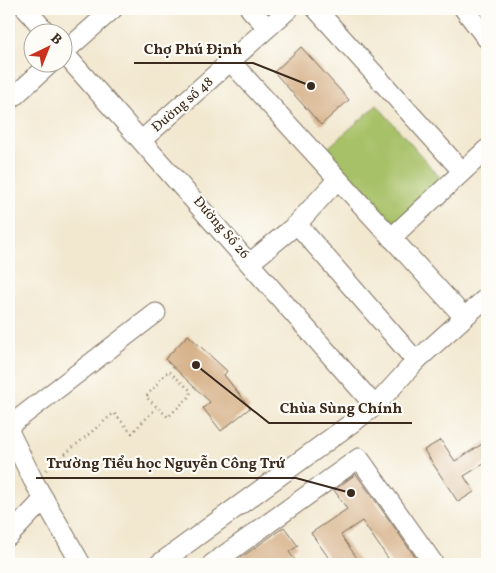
<svg xmlns="http://www.w3.org/2000/svg" width="496" height="573" viewBox="0 0 496 573" font-family="Vollkorn,serif">
	<style>
		.green { fill: #a7c167; stroke: #717642 }
		.building { fill: #d4ad83 }
		.lines { fill: none; stroke-linecap: round; stroke-linejoin: round }
		.minor-casing { stroke: #7b6c5c; stroke-width: 21 }
		.path { stroke: #7b6c5c; stroke-width: 2.5; stroke-dasharray: 1 4; stroke-linecap: butt }
		.minor { stroke: #fff; stroke-width: 19 }
		.labels { text-anchor: middle; dominant-baseline: central; stroke-width: 4.5; stroke-linejoin: round; paint-order: stroke }
		.street-label { font-size: 14px; fill: #3b2a1e; stroke: #fdfcf7 }
		.leader { fill: none; stroke: #3b2a1e; stroke-width: 2 }
		.callout-dot { fill: #3b2a1e; stroke: #fdfcf7; stroke-width: 2 }
		.callout-label { font-size: 15px; text-anchor: middle; font-weight: bold; fill: #3b2a1e; stroke: #fdfcf7; stroke-width: 4.5; stroke-linejoin: round; paint-order: stroke }
	</style>
	<rect width="100%" height="100%" fill="#fdfcf7"/>
	<filter id="ink" filterUnits="userSpaceOnUse"><feTurbulence type="fractalNoise" baseFrequency=".02" numOctaves="2"/><feDisplacementMap in="SourceGraphic" scale="10" xChannelSelector="R" yChannelSelector="G"/><feConvolveMatrix kernelMatrix="1 2 1 2 8 2 1 2 1" color-interpolation-filters="sRGB"/></filter>
	<filter id="wash" filterUnits="userSpaceOnUse"><feTurbulence type="fractalNoise" baseFrequency=".0096" numOctaves="4" result="noise"/><feDisplacementMap in="SourceGraphic" scale="20" xChannelSelector="R" yChannelSelector="G"/><feGaussianBlur stdDeviation="1.12" result="paint"/><feColorMatrix in="noise" values="0 0 0 0 0 0 0 0 0 0 0 0 0 0 0 0 0 1.4 0 .05"/><feComposite in="paint" operator="in"/></filter>
	<g filter="url(#wash)">
		<rect width="100%" height="100%" fill="#f2e8d0"/>
		<polygon class="green" points="377,105 443,181 389,229 322,153"/>
		<g id="blocks">
			<g class="building">
				<polygon points="301,47 349,100 321,125 274,72"/>
				<polygon points="188,335 227,371 224,375 250,408 221,431 203,408 210,402 165,359"/>
				<polygon points="441,440 455,461 487,441 487,462 464,476 474,492 458,502 424,450"/>
				<polygon points="356,474 387,517 420,564 392,564 362,521 341,535 361,564 333,564 311,533 347,509 334,490"/>
				<polygon points="284,527 298,546 289,552 298,564 232,564"/>
			</g>
		</g>
	</g>
	<g filter="url(#ink)">
		<use href="#blocks" fill-opacity="0" stroke="#7b6c5c" stroke-width="1"/>
		<g class="lines">
			<defs>
				<g id="minor">
					<polyline points="26,9 46,32"/>
					<polyline points="250,9 267,27"/>
					<polyline points="316,9 462,171"/>
					<polyline points="464,9 487,39"/>
					<polyline points="62,51 375,406"/>
					<polyline points="62,54 113,9"/>
					<polyline points="231,62 464,317"/>
					<polyline points="9,101 52,62"/>
					<polyline points="142,140 289,9"/>
					<polyline points="297,224 416,361"/>
					<polyline points="391,238 487,149"/>
					<polyline points="251,262 297,224 337,180"/>
					<polyline points="9,426 156,313"/>
					<polyline points="9,431 33,480 81,564"/>
					<polyline points="9,536 44,499"/>
					<polyline points="159,564 375,406 416,361 487,297"/>
					<polyline points="212,564 359,458 434,564"/>
				</g>
			</defs>
			<use href="#minor" class="minor-casing"/>
			<g class="path">
				<polygon points="170,372 191,391 190,396 168,417 146,397 166,373"/>
				<polyline points="46,470 114,413 132,433 156,408"/>
			</g>
			<use href="#minor" class="minor"/>
		</g>
	</g>
	<g class="labels">
		<g class="street-label">
			<text transform="translate(183 105) rotate(-41)">Đường số 48</text>
			<text transform="translate(221 228) rotate(49)">Đường Số 26</text>
		</g>
	</g>
	<path class="leader" d="M311 86L253 63H134M196 365L269 423H412M351 493L296 478H36"/>
	<g class="callout-dot">
		<circle cx="311" cy="86" r="5"/>
		<circle cx="196" cy="365" r="5"/>
		<circle cx="351" cy="493" r="5"/>
	</g>
	<g class="callout-label">
		<text x="193" y="54">Chợ Phú Định</text>
		<text x="341" y="413">Chùa Sùng Chính</text>
		<text x="166" y="468">Trường Tiểu học Nguyễn Công Trứ</text>
	</g>
	<rect width="496" height="573" fill="none" stroke="#fdfcf7" stroke-width="30"/>
	<g transform="translate(48 48) rotate(43)"><circle r="24" fill="#fdfcf7" stroke="#afa8a0"/>
	<path d="M0-4L9 19L0 12L-9 19Z" fill="#c8321e"/>
	<text y="-8" font-size="14" font-weight="bold" text-anchor="middle" fill="#3b2a1e">B</text>
	</g>
</svg>
